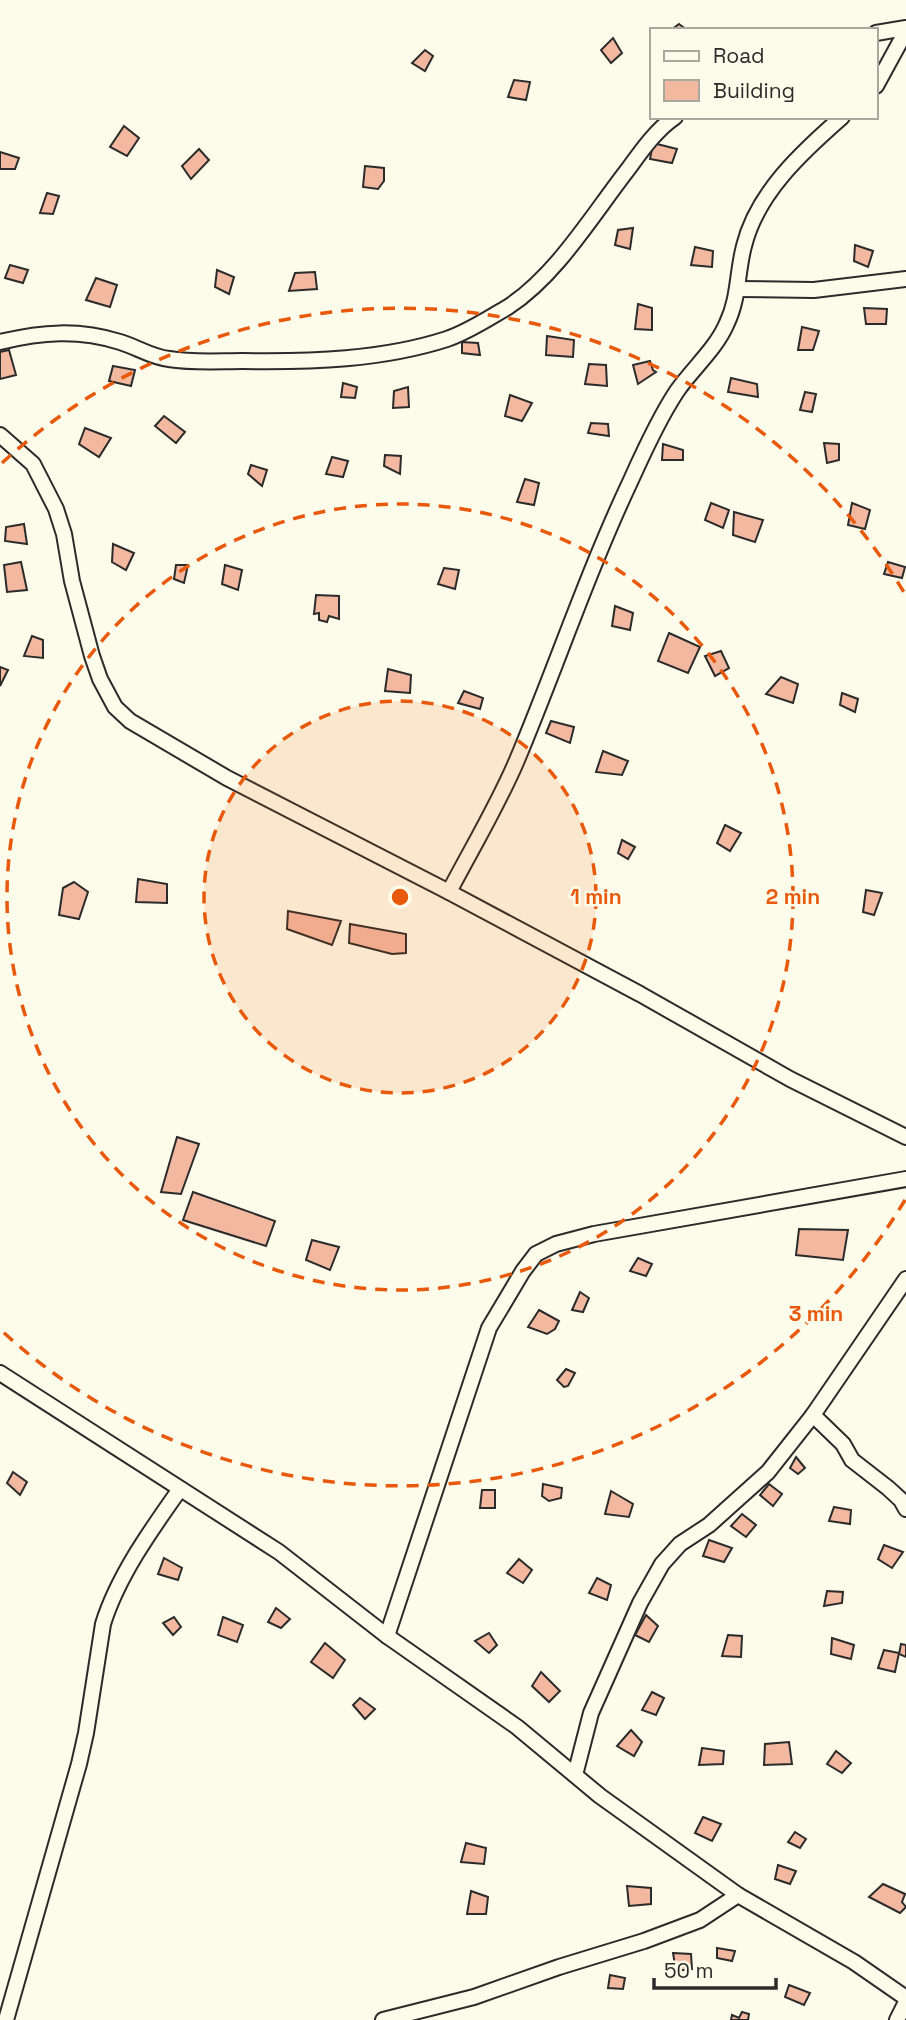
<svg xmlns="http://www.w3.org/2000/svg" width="906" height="2020" viewBox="0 0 906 2020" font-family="'Space Grotesk',sans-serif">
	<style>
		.building { fill: #f2b8a0; stroke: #2b2b2b; stroke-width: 2 }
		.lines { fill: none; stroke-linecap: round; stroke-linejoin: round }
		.street-casing { stroke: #2b2b2b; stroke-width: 18 }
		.street { stroke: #fdfbea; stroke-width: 14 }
		.ring { fill: none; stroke: #e8590c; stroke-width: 3.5; stroke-dasharray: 12 9 }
		.centre { fill: #e8590c; stroke: #fdfbea; stroke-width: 3.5 }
		.ring-label { font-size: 21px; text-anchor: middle; font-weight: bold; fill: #e8590c; stroke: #fdfbea; stroke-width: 5; stroke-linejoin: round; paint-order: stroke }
	</style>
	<rect width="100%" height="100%" fill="#fdfbea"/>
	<g class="building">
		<polygon points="679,24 687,30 671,30"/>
		<polygon points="613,38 622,53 611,63 601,50"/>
		<polygon points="425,50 433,56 425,71 412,63"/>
		<polygon points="514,80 530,82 526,100 508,97"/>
		<polygon points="124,126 139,138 127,156 110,147"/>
		<polygon points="653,143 677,149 672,163 650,159"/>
		<polygon points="199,149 209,160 191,179 182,166"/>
		<polygon points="0,152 19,158 15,169 0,169"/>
		<polygon points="365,166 384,168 384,181 378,189 363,187"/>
		<polygon points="47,193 59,196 53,214 40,213"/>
		<polygon points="633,228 630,249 615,245 618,230"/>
		<polygon points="855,245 873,251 868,267 854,261"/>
		<polygon points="695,247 713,251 712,267 691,265"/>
		<polygon points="10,265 28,270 23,283 5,278"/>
		<polygon points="217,270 234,277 229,294 215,287"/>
		<polygon points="315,272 317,289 289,291 295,273"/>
		<polygon points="96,278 117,285 110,307 86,300"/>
		<polygon points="638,304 652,308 652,330 635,329"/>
		<polygon points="864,308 887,309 886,324 866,324"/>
		<polygon points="802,327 819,331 813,350 798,350"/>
		<polygon points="547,336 574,340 573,357 546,355"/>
		<polygon points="462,342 478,343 480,355 462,353"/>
		<polygon points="9,350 16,375 0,379 0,352"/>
		<polygon points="650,361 653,370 656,372 638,384 633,365"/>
		<polygon points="589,364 606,365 607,386 585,384"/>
		<polygon points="113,366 135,370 131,386 109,381"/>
		<polygon points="731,378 757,384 758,397 728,392"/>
		<polygon points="343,383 357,387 355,398 341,397"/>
		<polygon points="408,387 409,407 393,408 394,391"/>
		<polygon points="805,392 816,394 812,412 800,410"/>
		<polygon points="510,395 532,403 522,421 505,416"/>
		<polygon points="164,416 185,432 176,443 155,426"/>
		<polygon points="591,423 608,424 609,436 588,433"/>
		<polygon points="85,428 111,438 99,457 79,444"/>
		<polygon points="824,443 839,444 839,460 827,463"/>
		<polygon points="663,444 683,450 683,460 662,460"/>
		<polygon points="385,455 401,456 400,474 384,466"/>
		<polygon points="332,457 348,461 343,477 326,474"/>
		<polygon points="251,465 267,470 262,486 248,474"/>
		<polygon points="525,479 539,483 534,505 517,502"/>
		<polygon points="711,503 729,510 723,528 705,520"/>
		<polygon points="852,503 870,510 865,529 848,525"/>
		<polygon points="734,512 763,520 755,542 733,535"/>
		<polygon points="24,524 27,544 5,541 6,527"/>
		<polygon points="113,544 134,553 126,570 112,562"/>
		<polygon points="21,562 27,590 7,592 4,565"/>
		<polygon points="888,562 905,567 902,578 884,574"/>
		<polygon points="176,565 188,565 184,583 174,579"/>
		<polygon points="225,565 242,570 238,590 222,584"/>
		<polygon points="444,568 459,570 455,589 438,584"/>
		<polygon points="316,595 339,596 339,619 329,616 327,622 319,620 319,613 314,614"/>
		<polygon points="615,606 633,613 630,630 612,626"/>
		<polygon points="669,633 700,647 688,673 658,661"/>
		<polygon points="32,636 43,640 43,658 24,656"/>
		<polygon points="721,651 729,668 715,676 705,656"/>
		<polygon points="0,667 8,670 0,686"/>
		<polygon points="388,669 411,675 410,693 385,691"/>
		<polygon points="781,677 798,684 793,703 766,694"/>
		<polygon points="464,691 483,698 480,709 458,703"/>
		<polygon points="842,693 858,699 855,712 840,705"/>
		<polygon points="551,721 574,727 570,743 546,733"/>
		<polygon points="603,751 628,761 622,775 596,772"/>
		<polygon points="725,825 741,833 730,851 717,843"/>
		<polygon points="622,840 635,847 628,859 618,853"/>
		<polygon points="138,879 167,884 167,903 136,902"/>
		<polygon points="74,882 88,892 79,919 59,915 63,888"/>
		<polygon points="866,890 882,893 874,915 863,912"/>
		<polygon points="288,911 341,921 332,945 287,929"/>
		<polygon points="350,924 406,934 406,953 392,954 349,943"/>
		<polygon points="177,1137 199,1144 181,1194 161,1192"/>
		<polygon points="193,1192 275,1221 266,1246 183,1220"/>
		<polygon points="799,1229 848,1230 843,1260 796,1255"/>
		<polygon points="312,1240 339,1247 330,1270 306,1260"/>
		<polygon points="638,1258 652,1264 646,1276 630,1271"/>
		<polygon points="580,1292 589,1298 583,1312 572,1310"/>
		<polygon points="539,1310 559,1321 555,1329 547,1334 528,1327"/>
		<polygon points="566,1369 575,1373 568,1386 564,1387 557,1380"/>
		<polygon points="796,1457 805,1468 798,1474 790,1468"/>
		<polygon points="13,1472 27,1482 20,1495 7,1483"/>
		<polygon points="543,1484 562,1488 561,1498 549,1501 542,1496"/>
		<polygon points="769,1484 782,1494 773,1506 760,1495"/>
		<polygon points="482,1490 495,1490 495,1508 480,1508"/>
		<polygon points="611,1491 633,1504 629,1517 605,1514"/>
		<polygon points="834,1507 851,1510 850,1524 829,1521"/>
		<polygon points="742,1514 756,1525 746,1537 731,1526"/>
		<polygon points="709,1540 732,1548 724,1562 703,1556"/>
		<polygon points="884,1545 903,1552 892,1568 878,1559"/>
		<polygon points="164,1558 182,1568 178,1580 158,1574"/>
		<polygon points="519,1559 532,1570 523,1583 507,1573"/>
		<polygon points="597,1578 611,1585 607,1600 589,1593"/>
		<polygon points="827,1591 843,1592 842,1603 824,1606"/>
		<polygon points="276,1608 290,1619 281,1628 268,1622"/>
		<polygon points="646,1615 658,1626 649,1642 635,1635"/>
		<polygon points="174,1617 181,1627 173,1635 163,1623"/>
		<polygon points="223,1617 243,1625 237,1642 218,1635"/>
		<polygon points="489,1633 497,1645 489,1653 475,1641"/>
		<polygon points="728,1635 742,1636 741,1657 722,1656"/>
		<polygon points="832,1638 854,1645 851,1659 831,1654"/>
		<polygon points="325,1643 345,1660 333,1678 311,1662"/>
		<polygon points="901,1644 906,1645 906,1657 899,1654"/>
		<polygon points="884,1650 899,1653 895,1672 878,1668"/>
		<polygon points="541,1672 560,1691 549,1702 532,1686"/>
		<polygon points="652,1692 664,1698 656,1715 642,1710"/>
		<polygon points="360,1698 375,1709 365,1719 353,1705"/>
		<polygon points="631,1730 642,1742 634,1756 617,1746"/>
		<polygon points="789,1742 792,1764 764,1765 765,1744"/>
		<polygon points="702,1748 724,1751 723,1764 699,1765"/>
		<polygon points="836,1751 851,1763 842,1773 827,1764"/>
		<polygon points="703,1817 721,1824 712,1841 695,1833"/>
		<polygon points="795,1832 806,1839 800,1848 788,1842"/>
		<polygon points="466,1843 486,1848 484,1864 461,1862"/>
		<polygon points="778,1865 796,1871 790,1884 775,1879"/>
		<polygon points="883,1884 905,1894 902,1902 906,1907 900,1913 869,1897"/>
		<polygon points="627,1886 651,1888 651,1904 629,1906"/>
		<polygon points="471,1891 488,1897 486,1914 467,1914"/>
		<polygon points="717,1948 735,1951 732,1961 717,1958"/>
		<polygon points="673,1953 691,1954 692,1969 676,1971"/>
		<polygon points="610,1975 625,1978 623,1989 608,1988"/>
		<polygon points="789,1985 810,1993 804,2005 785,1997"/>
		<polygon points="742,2012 749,2014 748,2020 731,2020 732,2015 739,2018"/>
	</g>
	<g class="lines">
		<defs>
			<g id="street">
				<polyline points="876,33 906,28"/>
				<polyline points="876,86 906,31"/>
				<polyline points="737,289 814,290 906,279"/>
				<path d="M0 342C42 332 78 329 120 342 137 347 151 357 169 359 193 363 219 361 243 361 311 362 382 360 447 339 468 332 489 318 508 307 557 275 593 214 629 168 642 150 656 130 675 117"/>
				<polyline points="0,435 33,464 56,509 64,534 72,581 92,656 100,679 115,707 130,721 227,778 449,892 640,994 790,1079 906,1137"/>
				<path d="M449 892C472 848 498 805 517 760 556 667 588 571 631 480 644 451 659 418 677 391 693 368 716 349 727 323 739 298 737 272 744 246 757 193 802 152 842 117"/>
				<polyline points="0,1373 279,1552 387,1636 517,1727 600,1796 738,1895 854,1962 906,1998"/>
				<polyline points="813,1415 843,1444 852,1460 888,1488 901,1500 906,1509"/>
				<polyline points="387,1636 489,1328 523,1271 536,1254 556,1244 594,1234 906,1179"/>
				<polyline points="575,1775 591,1713 640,1603 662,1564 680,1544 709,1525 768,1472 813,1415 906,1279"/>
				<path d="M6 2020 79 1764 86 1733 103 1624C118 1576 151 1530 180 1489"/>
				<polyline points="383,2020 474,1997 559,1967 644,1941 700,1920 738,1895"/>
				<polyline points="897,2020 906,2002"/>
			</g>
		</defs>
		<use href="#street" class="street-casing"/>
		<use href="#street" class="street"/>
	</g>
	<circle cx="400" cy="897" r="196" fill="#e8590c" fill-opacity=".12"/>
	<g class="ring">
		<circle cx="400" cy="897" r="196"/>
		<circle cx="400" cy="897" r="393"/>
		<path d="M905 1200A589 589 0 0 1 2 1331M2 463A589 589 0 0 1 905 594"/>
	</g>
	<circle cx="400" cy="897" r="10" class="centre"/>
	<g class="ring-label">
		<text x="596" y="904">1 min</text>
		<text x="793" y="904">2 min</text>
		<text x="816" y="1321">3 min</text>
	</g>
	<rect x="650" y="28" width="228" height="91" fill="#fdfbea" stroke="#a9a89e" stroke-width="2"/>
	<rect x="664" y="51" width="35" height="10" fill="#fdfbea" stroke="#a9a89e" stroke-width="2"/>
	<text x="713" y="63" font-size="21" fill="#2b2b2b">Road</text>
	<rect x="664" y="80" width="35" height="21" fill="#f2b8a0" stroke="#a9a89e" stroke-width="2"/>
	<text x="713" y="98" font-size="21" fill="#2b2b2b">Building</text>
	<path d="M654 1978v10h122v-10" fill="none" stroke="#2b2b2b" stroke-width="3.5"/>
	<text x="664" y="1978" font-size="21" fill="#2b2b2b" stroke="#fdfbea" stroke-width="5" paint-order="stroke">50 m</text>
</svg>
